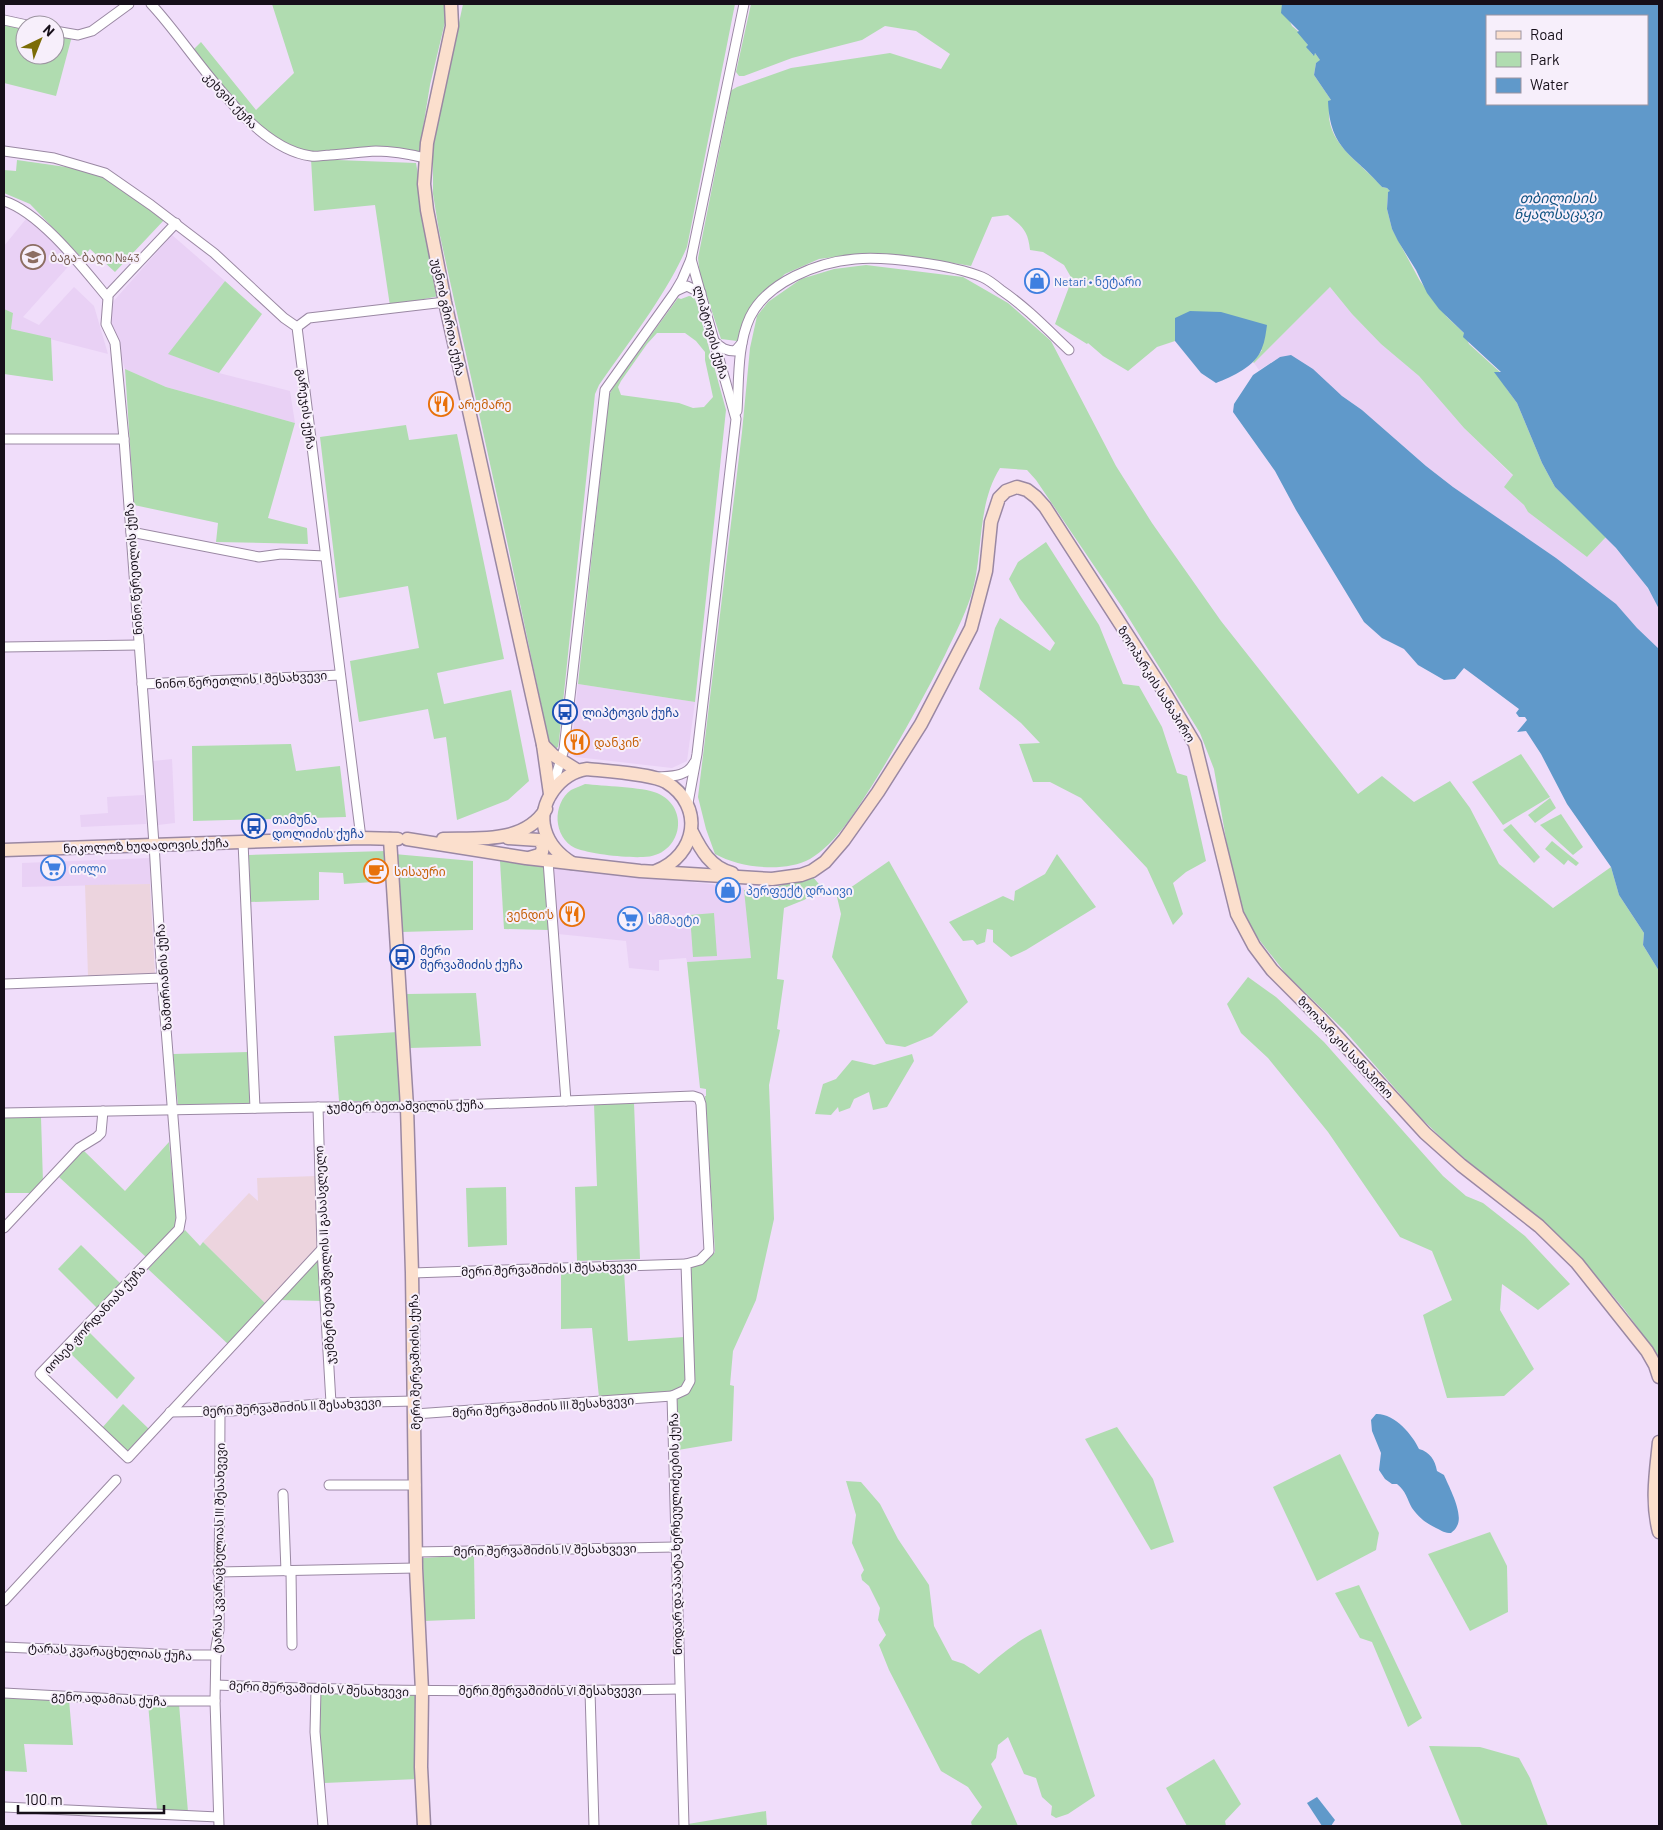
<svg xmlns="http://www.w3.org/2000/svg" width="1663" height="1830" viewBox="0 0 1663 1830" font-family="Barlow,'Noto Sans Georgian',sans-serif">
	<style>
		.built { fill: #e9d1f5 }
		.industrial { fill: #ecd4de }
		.green { fill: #b0dcb0; fill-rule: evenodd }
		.water { fill: #6099ca; fill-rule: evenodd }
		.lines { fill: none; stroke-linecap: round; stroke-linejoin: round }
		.street-casing { stroke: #9a88a3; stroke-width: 11 }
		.secondary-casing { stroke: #9a88a3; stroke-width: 15 }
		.street { stroke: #fff; stroke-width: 9 }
		.secondary { stroke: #fbdfcd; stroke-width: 12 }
		.labels { text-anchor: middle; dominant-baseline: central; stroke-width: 4; stroke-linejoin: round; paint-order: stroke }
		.street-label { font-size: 12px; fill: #160f19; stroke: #f7effb }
		.education-label { font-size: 12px; fill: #785e54; stroke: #f7effb; text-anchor: start }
		.shop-label { font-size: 12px; fill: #366cbe; stroke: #f7effb; text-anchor: start }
		.food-label { font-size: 12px; fill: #c56008; stroke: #f7effb; text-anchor: start }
		.transit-label { font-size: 12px; fill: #164399; stroke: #f7effb; text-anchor: start }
		.water-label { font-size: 14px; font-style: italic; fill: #0e5180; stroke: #f7effb }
	</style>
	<rect width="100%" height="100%" fill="#f0ddfa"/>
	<g class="built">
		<polygon points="26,219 34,222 74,260 23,317 39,325 74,287 94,306 108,354 11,329 13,313 4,309 4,246"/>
		<polygon points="172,235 225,281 169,354 219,373 290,391 295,423 166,387 125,369 110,321 111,304"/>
		<polygon points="1330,287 1352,314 1381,344 1419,376 1464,428 1513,476 1505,487 1525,506 1528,512 1587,557 1606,537 1639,576 1656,601 1659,609 1659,649 1556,558 1453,487 1426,466 1362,410 1342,396 1280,357 1259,370 1254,363"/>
		<polygon points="578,684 695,702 687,761 672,768 576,757 571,753"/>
		<polygon points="172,759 175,823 158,825 153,761"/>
		<polygon points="144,795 146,824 81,827 80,815 108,813 107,797"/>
		<polygon points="150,858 150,884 22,887 22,863"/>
		<polygon points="552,866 744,888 752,958 687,962 686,958 659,960 659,971 629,968 626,941 558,934"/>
	</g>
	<g class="industrial">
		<polygon points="150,884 155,974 88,976 85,885"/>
		<polygon points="317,1176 318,1249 266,1304 203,1242 249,1193 258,1201 257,1178"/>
	</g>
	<g class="green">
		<polygon points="272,4 444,4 445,22 430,85 419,152 313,153 289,147 272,137 259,125 203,64 194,49 201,42 256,110 294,73"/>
		<path d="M463 4H735L687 247C665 297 630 340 599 385L595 394 559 741 558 747 555 749 549 742 508 546 439 231 433 194V145Z"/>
		<path d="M751 4H1282L1292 26 1299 32 1308 45V49L1313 55 1315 53 1321 61 1316 63 1314 75 1331 100C1319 140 1361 162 1382 187L1387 188 1391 192H1388L1387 209 1392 229 1420 281 1447 317 1464 333 1469 344 1502 374 1506 388 1517 403 1542 463 1555 487 1606 537 1587 557 1528 512 1524 505 1504 487 1513 475 1464 428 1419 376 1381 344 1352 314 1330 287 1254 363 1253 362 1262 350 1175 319V341L1157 347 1128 371 1103 356 1088 343 1087 344 1055 324 1072 279 1064 265 1043 252 1030 250C1028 231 1023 227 1008 215L992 217 971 266 917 257 866 253 819 259 785 274 759 298 746 314 737 341 721 339 700 275 698 258 728 108 730 91 737 87 791 68 890 53 941 69 950 54 916 31 885 26 862 40 792 58 744 76H739L736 72Z"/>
		<polygon points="4,22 25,27 25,55 55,55 55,33 72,36 56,96 4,83"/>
		<polygon points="311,159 416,163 439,296 390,306 375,205 314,211"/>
		<polygon points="17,160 80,169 103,176 165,219 115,272 90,249 82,258 30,204 4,193 4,170 16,171"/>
		<path d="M866 265 963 277 1008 303 1051 341 1116 466 1152 523 1221 621 1358 794 1382 776 1414 802 1450 781 1470 808 1499 864 1553 908 1611 867 1619 895 1644 933 1643 945 1659 971 1658 983 1659 989V1362L1646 1339 1624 1309 1582 1259 1537 1217 1454 1150 1419 1116 1345 1031 1286 974 1257 937 1239 903 1234 886 1214 769 1200 733 1122 607 1036 480 1027 470 1000 468C976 506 984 555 971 596 964 617 954 636 945 655 923 699 899 742 873 784 856 810 837 843 810 859 784 873 740 868 715 854L706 829 698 797 742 432 750 348 757 316 768 302 801 279 834 269Z"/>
		<polygon points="225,281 262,314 219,373 168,354"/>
		<path d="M689 296 694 297 697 304 726 410 695 702 578 684 609 395 614 386 678 298 681 299ZM657 333H685L696 341 705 352V360L713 397 704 407 693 408 679 403 621 395 618 387 621 381 647 344Z"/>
		<polygon points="4,309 13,313 11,329 51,338 53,381 4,374"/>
		<polygon points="125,369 166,387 295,423 268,518 307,528 308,544 216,542 218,523 134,505"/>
		<polygon points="406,425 409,440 457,434 504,659 437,673 444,704 511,690 529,781 508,800 457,820 446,737 434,739 428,709 359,722 350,661 419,648 408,586 339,598 320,437"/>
		<polygon points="1046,542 1099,625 1123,684 1139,686 1162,727 1177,773 1187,776 1206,861 1186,872 1173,883 1183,914 1173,925 1147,868 1081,798 1050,782 1033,782 1019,744 1040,743 1021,723 979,689 995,628 1000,618 1050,651 1055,643 1020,599 1009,579 1018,562"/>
		<polygon points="291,744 296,771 340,766 346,817 193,821 192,746"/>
		<polygon points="1521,754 1550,797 1503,825 1472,782"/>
		<path d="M585 784C602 786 643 787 657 793 692 808 681 857 643 857 626 858 590 854 575 848 553 837 552 804 571 790 575 788 581 786 585 784Z"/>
		<polygon points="1550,798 1556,808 1535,823 1528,815"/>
		<polygon points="1561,814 1583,847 1573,855 1540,825"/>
		<polygon points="1511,824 1540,857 1534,863 1503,830"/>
		<polygon points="1552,841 1579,863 1576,866 1568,860 1564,865 1545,849"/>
		<polygon points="386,851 387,881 344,884 343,873 319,872 319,900 250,902 249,855"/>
		<polygon points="394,854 473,861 473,930 401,932"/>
		<polygon points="1057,854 1096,907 1026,950 1011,957 993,942 993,930 987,929 985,942 977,945 973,940 963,941 949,922 1003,896 1014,901 1015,891 1045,874"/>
		<polygon points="500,861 544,865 549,930 504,929"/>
		<polygon points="889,861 968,1002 932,1036 905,1047 886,1044 832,957 841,914 837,897"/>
		<path d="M813 877 823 889 804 900 784 908 777 979 784 980 777 1029 780 1030 769 1085 774 1219 756 1300 733 1351 730 1385 734 1386 732 1441 678 1450 675 1398 690 1389V1269C697 1262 708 1261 715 1252L705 1096H706V1089L700 1088 687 962 751 958 744 890 779 886Z"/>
		<polygon points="714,913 717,956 693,957 690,915"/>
		<polygon points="1248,977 1276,997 1324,1042 1443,1176 1466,1196 1483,1203 1525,1236 1570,1284 1538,1310 1502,1284 1500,1310 1534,1369 1504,1396 1447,1398 1423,1315 1452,1300 1432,1251 1400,1237 1328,1132 1268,1058 1241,1033 1227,1004"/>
		<polygon points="476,993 481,1046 409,1048 407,994"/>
		<polygon points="398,1032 403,1102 339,1101 334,1036"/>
		<polygon points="249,1052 251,1103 178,1105 173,1054"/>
		<polygon points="912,1054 914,1061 887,1107 873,1110 869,1092 854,1099 850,1108 839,1112 838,1107 831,1115 815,1114 823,1084 836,1079 852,1060 874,1065"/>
		<polygon points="634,1103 640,1259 577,1261 575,1187 597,1186 594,1104"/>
		<polygon points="41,1117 43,1183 32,1193 4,1193 4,1118"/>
		<polygon points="169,1142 177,1226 146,1257 59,1177 83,1150 125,1191"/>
		<polygon points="506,1187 507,1245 468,1247 466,1188"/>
		<polygon points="185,1230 200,1246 203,1242 266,1304 229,1345 148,1269"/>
		<polygon points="81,1245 121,1284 98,1309 58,1269"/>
		<polygon points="320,1258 322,1301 279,1300"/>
		<polygon points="624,1270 628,1341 684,1337 686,1382 684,1385 675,1391 599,1397 592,1328 561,1329 561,1271"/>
		<polygon points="88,1331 135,1378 117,1399 68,1351"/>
		<polygon points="123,1404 149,1429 129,1450 124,1450 102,1428"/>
		<polygon points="1117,1427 1153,1479 1174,1542 1151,1550 1085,1439"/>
		<polygon points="1340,1454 1379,1533 1376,1550 1317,1581 1273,1487"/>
		<path d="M846 1481 861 1482 880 1504 898 1539 929 1585 934 1626 952 1660 964 1664 979 1674C998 1656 1018 1640 1041 1629L1095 1796 1068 1814 1056 1818 1051 1815 1052 1806 1042 1797 1036 1778 1024 1774 1008 1737 998 1745 996 1758 991 1764 1018 1826H972L971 1822 982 1807 968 1787 941 1771 889 1670 879 1645 886 1635 878 1620 880 1608 869 1586 862 1580 861 1575 864 1570 852 1543 856 1515Z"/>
		<polygon points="1490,1532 1507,1566 1508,1612 1470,1631 1428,1554"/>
		<polygon points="474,1555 475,1619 424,1621 423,1558"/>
		<polygon points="1359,1585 1422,1718 1408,1727 1372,1642 1360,1638 1335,1593"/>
		<polygon points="320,1693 418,1695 418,1779 324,1783 320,1750"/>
		<polygon points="4,1698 69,1700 73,1745 24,1744 27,1772 4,1771"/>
		<polygon points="148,1703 179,1704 188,1812 157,1810"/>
		<polygon points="1429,1746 1480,1747 1519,1758 1530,1778 1548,1826 1462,1826"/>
		<polygon points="1214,1759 1241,1804 1225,1821 1226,1826 1187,1826 1166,1788"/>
		<polygon points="766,1811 767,1826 688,1826 688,1824"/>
	</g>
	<g class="water">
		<path d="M1282 4H1659V609L1648 588 1616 548 1555 487 1542 463 1517 403 1494 372H1501L1463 337 1464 333 1439 309 1427 293 1416 270 1398 241 1392 229 1387 209 1388 192 1390 191 1387 188 1382 187C1354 154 1330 151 1328 101L1331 100 1314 75 1316 63 1320 60 1315 53 1314 56 1306 47 1308 45 1297 32 1299 31 1281 13ZM1647 16V104H1487V16Z"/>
		<path d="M1190 311 1221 312 1267 325C1266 332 1265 341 1262 348 1256 366 1232 377 1216 383L1201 373 1175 341V318Z"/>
		<polygon points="1291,355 1313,369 1342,396 1362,410 1426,466 1453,487 1556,558 1616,604 1637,628 1659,649 1659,971 1643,945 1644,933 1619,895 1611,867 1567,804 1541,754 1526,731 1517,732 1527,720 1525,717 1519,717 1516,713 1519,709 1464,668 1455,679 1444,680 1418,665 1404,649 1382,638 1364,622 1296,510 1275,471 1233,412 1234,404 1253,375 1280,357"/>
		<path d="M1376 1414C1394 1413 1412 1434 1419 1449 1430 1452 1435 1460 1437 1471L1444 1475C1449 1487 1464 1514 1457 1526 1456 1529 1453 1531 1451 1533 1445 1533 1442 1531 1436 1528 1426 1523 1419 1518 1412 1508 1407 1499 1406 1491 1397 1484H1392L1385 1479 1379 1470 1381 1453 1372 1431 1371 1420Z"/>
		<polygon points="1317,1797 1335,1820 1331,1826 1322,1826 1307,1803"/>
	</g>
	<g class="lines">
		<defs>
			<g id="street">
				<path d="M151 4C193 48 248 148 311 156 317 157 324 155 330 155 345 154 361 152 376 151 393 151 409 154 425 158"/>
				<polyline points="4,20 27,25"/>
				<polyline points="55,31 78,35 92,31 129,4"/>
				<polyline points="4,151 54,158 105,173 151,205 214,253 284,318 297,327 361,838"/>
				<path d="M4 201C41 213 83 268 108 298L106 324 115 343 124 439 154 844 162 978 181 1218 179 1229 40 1374 128 1458 322 1249"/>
				<polyline points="676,291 687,286 701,293"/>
				<polyline points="107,296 176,223"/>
				<polyline points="297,327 309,318 445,302"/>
				<path d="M715 342C721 348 726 351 735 351L742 343"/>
				<path d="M737 411C739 381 737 345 750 317 767 282 818 262 855 259 887 256 953 265 982 277 989 280 995 285 1001 290 1026 307 1047 329 1069 350"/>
				<polyline points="4,439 124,439"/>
				<polyline points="131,532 259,557 281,554 325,556"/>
				<polyline points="4,647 139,645"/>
				<polyline points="142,684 340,675"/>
				<path d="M657 777C671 776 687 777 694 763"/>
				<polyline points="552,789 564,749 605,390 675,292 682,280 691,259 744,4"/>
				<polyline points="688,803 697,754 736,419 691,259"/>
				<polyline points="243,842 255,1108"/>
				<polyline points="4,984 162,978"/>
				<polyline points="566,1101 693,1096 699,1098 701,1104 709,1251 700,1260 686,1264 690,1381 685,1390 672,1396 684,1826"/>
				<polyline points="318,1107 322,1249 331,1403"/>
				<polyline points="4,1113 318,1107 407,1107 566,1101 548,861"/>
				<polyline points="4,1228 79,1148 97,1137 101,1133 103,1111"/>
				<polyline points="412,1273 686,1264"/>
				<polyline points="170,1412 232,1411 331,1403 414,1401"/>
				<polyline points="415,1414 672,1396"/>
				<polyline points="329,1485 416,1485"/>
				<polyline points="283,1494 286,1571"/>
				<polyline points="416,1552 675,1547"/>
				<polyline points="291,1571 292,1645"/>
				<polyline points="218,1572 416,1568"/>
				<polyline points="4,1601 116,1480"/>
				<polyline points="4,1647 183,1655 216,1655"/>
				<path d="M216 1685C371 1692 525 1692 679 1689"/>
				<polyline points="316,1689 315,1732 323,1826"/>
				<polyline points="590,1691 594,1826"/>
				<polyline points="4,1693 156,1701 215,1701 219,1826"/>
				<polyline points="215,1701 216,1647 219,1630 220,1411"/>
				<polyline points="4,1807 218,1817"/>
			</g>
			<g id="secondary">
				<polyline points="451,4 452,26 427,143 424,184 427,210 445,302 543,745 550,794"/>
				<polyline points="543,745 553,755 577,770"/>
				<path d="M692 832C701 850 711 868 732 873"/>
				<polyline points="508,838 539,840 543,846 542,852 539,855 529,858"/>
				<polyline points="390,839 407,1107 412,1273 416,1568 422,1691 421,1767 424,1826"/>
				<polyline points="407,839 526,858 640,871 772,879 801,875 812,871 825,862 844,840 878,792 921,724 971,628 986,571 991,522 999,498 1006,491 1017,487 1027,490 1036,497 1045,507 1163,690 1195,744 1237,914 1254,946 1272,970 1320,1018 1425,1133 1461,1165 1539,1226 1577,1263 1647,1351 1655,1365 1659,1377"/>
				<path d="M443 839C478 838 524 844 546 809"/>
				<polyline points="4,850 361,838 398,839"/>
				<path d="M572 863C559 855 549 844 545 830 537 803 561 772 587 769 606 771 652 774 666 782 705 806 697 855 656 871"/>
				<path d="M1659 1442C1656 1472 1651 1501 1659 1532"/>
			</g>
		</defs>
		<use href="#street" class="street-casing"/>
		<use href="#secondary" class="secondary-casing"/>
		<use href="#street" class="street"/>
		<use href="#secondary" class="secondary"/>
	</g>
	<defs>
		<symbol id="school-ring" viewBox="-11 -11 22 22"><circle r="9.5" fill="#f7effb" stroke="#8d6e63" stroke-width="1.5"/><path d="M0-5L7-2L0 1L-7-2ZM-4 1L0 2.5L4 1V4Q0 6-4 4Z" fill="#8d6e63"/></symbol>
		<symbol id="shop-ring" viewBox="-11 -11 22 22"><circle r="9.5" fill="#f7effb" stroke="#3f7fe0" stroke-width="1.5"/><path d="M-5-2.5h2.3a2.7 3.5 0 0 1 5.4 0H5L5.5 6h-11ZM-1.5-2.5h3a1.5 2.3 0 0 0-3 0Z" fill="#3f7fe0"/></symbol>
		<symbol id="restaurant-ring" viewBox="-11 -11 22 22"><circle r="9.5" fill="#f7effb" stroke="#e8710a" stroke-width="1.5"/><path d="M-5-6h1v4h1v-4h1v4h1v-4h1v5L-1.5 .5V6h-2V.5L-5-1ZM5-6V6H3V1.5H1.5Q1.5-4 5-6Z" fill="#e8710a"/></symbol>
		<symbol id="bus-ring" viewBox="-11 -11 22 22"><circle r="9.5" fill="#f7effb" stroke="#1a4fb4" stroke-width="1.5"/><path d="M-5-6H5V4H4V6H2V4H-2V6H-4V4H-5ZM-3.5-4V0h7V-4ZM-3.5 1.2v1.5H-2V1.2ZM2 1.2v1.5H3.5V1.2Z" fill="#1a4fb4"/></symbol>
		<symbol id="supermarket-ring" viewBox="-11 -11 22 22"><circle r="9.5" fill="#f7effb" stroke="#3f7fe0" stroke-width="1.5"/><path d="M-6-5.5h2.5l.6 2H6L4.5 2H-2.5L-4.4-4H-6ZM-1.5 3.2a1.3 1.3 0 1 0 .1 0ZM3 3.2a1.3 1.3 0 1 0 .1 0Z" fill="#3f7fe0"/></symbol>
		<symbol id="cafe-ring" viewBox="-11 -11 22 22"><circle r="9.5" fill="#f7effb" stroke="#e8710a" stroke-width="1.5"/><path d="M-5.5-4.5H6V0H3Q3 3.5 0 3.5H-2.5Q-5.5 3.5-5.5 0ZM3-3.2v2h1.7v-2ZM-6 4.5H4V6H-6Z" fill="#e8710a"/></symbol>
	</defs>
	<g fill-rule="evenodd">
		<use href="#school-ring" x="19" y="243" width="28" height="28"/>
		<use href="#shop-ring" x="1023" y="267" width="28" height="28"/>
		<use href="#restaurant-ring" x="427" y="390" width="28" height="28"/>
		<use href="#bus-ring" x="551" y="698" width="28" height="28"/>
		<use href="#restaurant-ring" x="563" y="728" width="28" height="28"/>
		<use href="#bus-ring" x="240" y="812" width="28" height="28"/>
		<use href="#supermarket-ring" x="39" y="854" width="28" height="28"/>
		<use href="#cafe-ring" x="362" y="857" width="28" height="28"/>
		<use href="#shop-ring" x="714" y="876" width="28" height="28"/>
		<use href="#restaurant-ring" x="558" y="900" width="28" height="28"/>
		<use href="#supermarket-ring" x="616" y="905" width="28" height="28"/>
		<use href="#bus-ring" x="388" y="943" width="28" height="28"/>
	</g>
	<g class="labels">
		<g class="street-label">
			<text transform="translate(231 100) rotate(47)">კეხვის ქუჩა</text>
			<text transform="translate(449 317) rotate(78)">უცნობ გმირთა ქუჩა</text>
			<text transform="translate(712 332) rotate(74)">ლიპტოვის ქუჩა</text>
			<text transform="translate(307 409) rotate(83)">გარეჯის ქუჩა</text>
			<text transform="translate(133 569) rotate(-94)">ნინო წერეთლის ქუჩა</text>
			<text transform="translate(241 679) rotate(-3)">ნინო წერეთლის I შესახვევი</text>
			<text transform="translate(1157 684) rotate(58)">ზოოპარკის სანაპირო</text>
			<text transform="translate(146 845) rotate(-2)">ნიკოლოზ ხუდადოვის ქუჩა</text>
			<text transform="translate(163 977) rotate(-94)">ზამთრიანის ქუჩა</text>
			<text transform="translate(1346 1047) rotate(47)">ზოოპარკის სანაპირო</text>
			<text transform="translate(405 1105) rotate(-1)">ჯუმბერ ბეთაშვილის ქუჩა</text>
			<text transform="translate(324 1255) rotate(-93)">ჯუმბერ ბეთაშვილის II გასასვლელი</text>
			<text transform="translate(549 1268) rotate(-2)">მერი შერვაშიძის I შესახვევი</text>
			<text transform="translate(94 1319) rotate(-47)">იოსებ ჟორდანიას ქუჩა</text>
			<text transform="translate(414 1362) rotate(-91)">მერი შერვაშიძის ქუჩა</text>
			<text transform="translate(292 1406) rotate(-3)">მერი შერვაშიძის II შესახვევი</text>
			<text transform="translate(543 1406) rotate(-4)">მერი შერვაშიძის III შესახვევი</text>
			<text transform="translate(675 1534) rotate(-91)">ნოდარ და პაატა ხერხეულიძეების ქუჩა</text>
			<text transform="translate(218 1548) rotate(-89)">ტარას კვარაცხელიას III შესახვევი</text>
			<text transform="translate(545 1549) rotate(-1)">მერი შერვაშიძის IV შესახვევი</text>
			<text transform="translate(110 1651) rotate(3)">ტარას კვარაცხელიას ქუჩა</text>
			<text transform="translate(319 1688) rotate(2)">მერი შერვაშიძის V შესახვევი</text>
			<text x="550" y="1690">მერი შერვაშიძის VI შესახვევი</text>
			<text transform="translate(109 1698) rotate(3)">გენო ადამიას ქუჩა</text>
		</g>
		<g class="education-label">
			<text x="50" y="257">ბაგა-ბაღი №43</text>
		</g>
		<g class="shop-label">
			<text x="1054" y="281">Netari • ნეტარი</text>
			<text x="70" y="868">იოლი</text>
			<text x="746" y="890">პერფექტ დრაივი</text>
			<text x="648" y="919">სმმაეტი</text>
		</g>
		<g class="food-label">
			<text x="458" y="404">არემარე</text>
			<text x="594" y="742">დანკინ'</text>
			<text x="394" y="871">სისაური</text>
			<text x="554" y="914" text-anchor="end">ვენდი'ს</text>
		</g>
		<g class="transit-label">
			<text x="582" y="712">ლიპტოვის ქუჩა</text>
			<text x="272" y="819">თამუნა<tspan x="272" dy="14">დოლიძის ქუჩა</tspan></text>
			<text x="420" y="950">მერი<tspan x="420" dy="14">შერვაშიძის ქუჩა</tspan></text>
		</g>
		<g class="water-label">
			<text x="1558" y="197">თბილისის<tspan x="1558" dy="16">წყალსაცავი</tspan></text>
		</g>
	</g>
	<rect width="1663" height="1830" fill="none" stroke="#160f19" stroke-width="10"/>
	<rect x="1486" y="15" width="162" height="90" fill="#f7effb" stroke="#9d95a1"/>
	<rect x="1496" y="31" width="25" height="8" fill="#fbdfcd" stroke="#9d95a1"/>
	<text x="1530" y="40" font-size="15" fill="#160f19">Road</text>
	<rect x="1496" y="52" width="25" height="15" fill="#b0dcb0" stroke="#9d95a1"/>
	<text x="1530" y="65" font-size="15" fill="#160f19">Park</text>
	<rect x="1496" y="78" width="25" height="15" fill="#6099ca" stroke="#9d95a1"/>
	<text x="1530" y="90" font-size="15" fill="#160f19">Water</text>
	<g transform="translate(40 40) rotate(43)"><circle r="24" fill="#f7effb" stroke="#9d95a1"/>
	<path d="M0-4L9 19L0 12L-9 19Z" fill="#7c6c07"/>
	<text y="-8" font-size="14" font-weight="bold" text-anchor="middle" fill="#160f19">N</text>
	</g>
	<path d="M18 1805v8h146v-8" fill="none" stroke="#160f19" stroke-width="2.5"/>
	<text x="25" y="1805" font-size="15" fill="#160f19" stroke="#f7effb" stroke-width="4" paint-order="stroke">100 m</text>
</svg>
